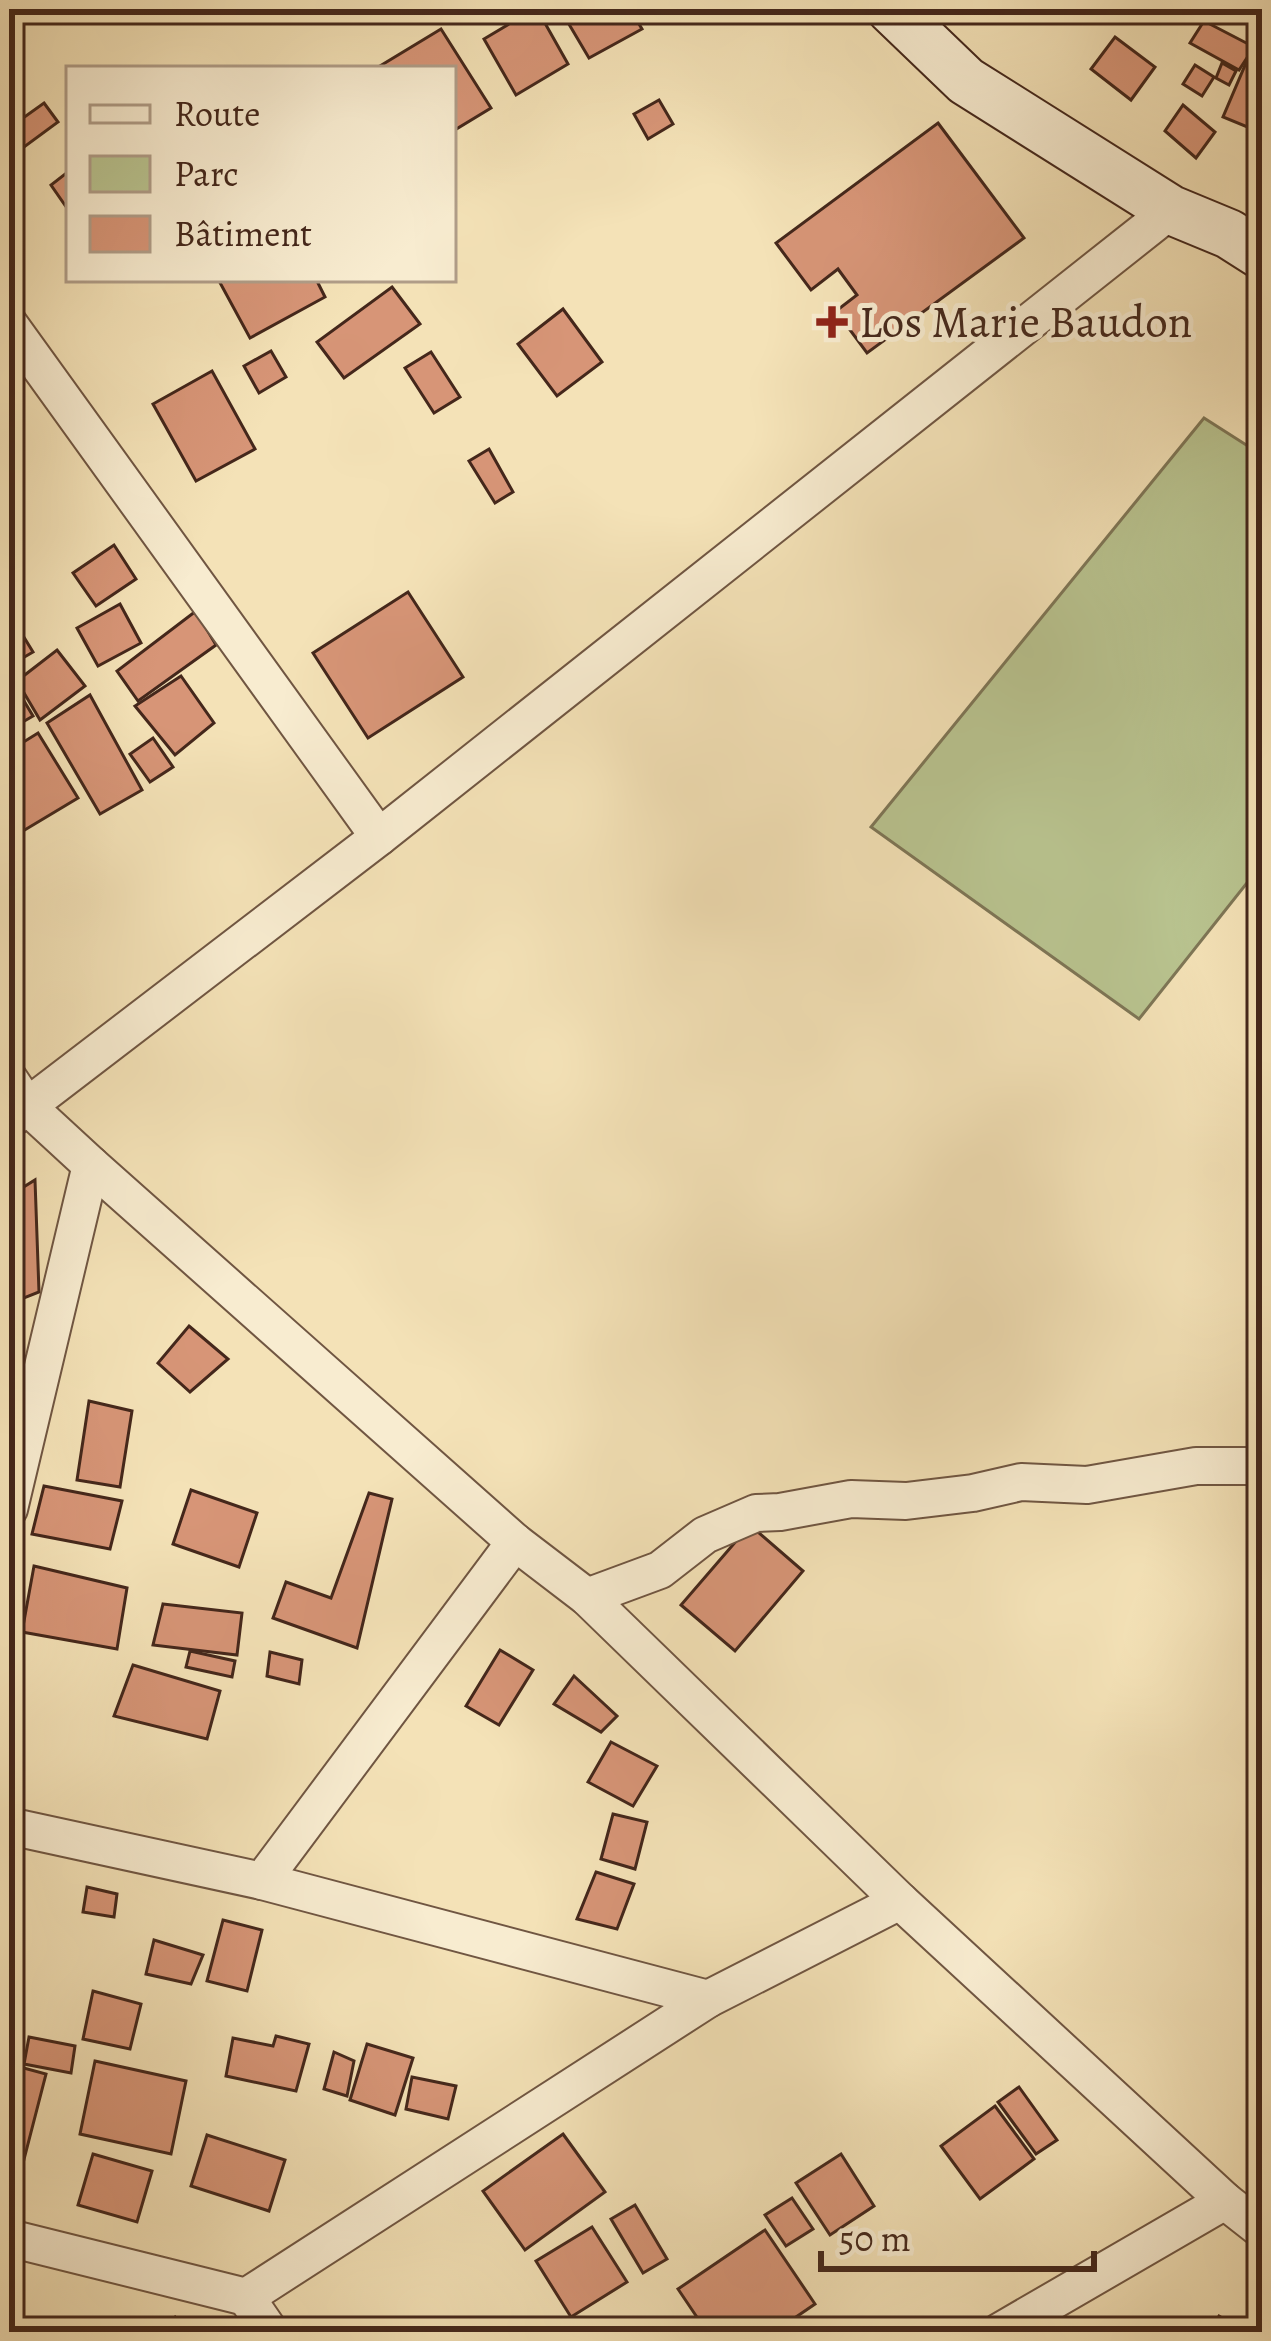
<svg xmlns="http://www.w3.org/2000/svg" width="1271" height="2341" viewBox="0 0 1271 2341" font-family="Alegreya,serif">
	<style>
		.green { fill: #b9c490; stroke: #7e7656; stroke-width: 3 }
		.building { fill: #d79577; stroke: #44271b; stroke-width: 3 }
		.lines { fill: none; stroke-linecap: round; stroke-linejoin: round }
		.street-casing { stroke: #705642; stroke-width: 40 }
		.secondary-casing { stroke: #44271b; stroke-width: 52 }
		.street { stroke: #f8ecd0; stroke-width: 36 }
		.secondary { stroke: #f8ecd0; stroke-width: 48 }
		.poi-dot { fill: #8f2418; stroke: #f8ecd0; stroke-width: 4.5 }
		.labels { text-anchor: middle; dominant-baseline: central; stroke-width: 10; stroke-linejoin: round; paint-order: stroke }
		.poi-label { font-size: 45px; fill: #44271b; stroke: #f8ecd0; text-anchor: start }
	</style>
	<rect width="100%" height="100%" fill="#f4e2b7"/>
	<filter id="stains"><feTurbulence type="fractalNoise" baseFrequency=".00167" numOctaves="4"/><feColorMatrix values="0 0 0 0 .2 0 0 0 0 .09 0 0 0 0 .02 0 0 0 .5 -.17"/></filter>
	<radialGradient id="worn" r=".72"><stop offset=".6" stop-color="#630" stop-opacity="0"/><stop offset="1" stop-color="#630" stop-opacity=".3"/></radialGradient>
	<polygon class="green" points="1204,418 1262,455 1262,864 1139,1019 871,827"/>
	<g class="building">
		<polygon points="534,9 537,9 568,64 516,95 484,39"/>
		<polygon points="560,9 630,9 642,29 589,58"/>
		<polygon points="1227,9 1262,9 1261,31"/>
		<polygon points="1204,21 1254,47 1239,70 1190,43"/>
		<polygon points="441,29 491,108 453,131 453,69 375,69"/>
		<polygon points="1115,37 1155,67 1131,100 1091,69"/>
		<polygon points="1249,56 1262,61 1262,133 1223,117"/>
		<polygon points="1222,63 1236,71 1229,85 1216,78"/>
		<polygon points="1195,65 1214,77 1202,96 1183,84"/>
		<polygon points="659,100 673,124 648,139 634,114"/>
		<polygon points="44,103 58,122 20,150 9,135 9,128"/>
		<polygon points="1183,105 1215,132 1196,158 1165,131"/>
		<polygon points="938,123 1024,238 867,353 836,311 857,295 838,269 811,290 776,243"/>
		<polygon points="69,171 69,211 51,185"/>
		<polygon points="218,279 316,279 325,297 250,338"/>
		<polygon points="392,287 420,324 344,378 317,342"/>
		<polygon points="563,309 602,362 557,396 518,344"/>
		<polygon points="271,351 286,377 259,393 244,366"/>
		<polygon points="431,352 460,397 434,413 405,368"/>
		<polygon points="212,371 255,449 196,481 153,404"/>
		<polygon points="489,449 513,492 495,503 469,461"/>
		<polygon points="114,545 136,579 96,606 73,573"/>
		<polygon points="408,592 463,677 368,738 313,653"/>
		<polygon points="120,604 141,643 98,666 77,628"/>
		<polygon points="196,611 216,645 138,701 117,671"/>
		<polygon points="11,616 33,652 9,666 9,617"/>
		<polygon points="57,650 85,686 40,720 17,681"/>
		<polygon points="9,676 33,716 9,730"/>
		<polygon points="181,676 214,723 175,755 135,706"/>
		<polygon points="90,695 142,790 100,814 47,723"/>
		<polygon points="38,733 78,798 23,831 9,807 9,751"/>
		<polygon points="153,738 173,767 150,782 130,754"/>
		<polygon points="35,1180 39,1292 24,1298 9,1273 9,1196"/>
		<polygon points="189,1326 228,1359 190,1392 158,1363"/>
		<polygon points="89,1401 132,1411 120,1487 77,1480"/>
		<polygon points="44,1486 122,1501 110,1549 32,1534"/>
		<polygon points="191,1490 257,1513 239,1567 173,1544"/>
		<polygon points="369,1493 392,1499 357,1648 273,1618 286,1582 331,1598"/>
		<polygon points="750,1525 803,1571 735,1651 681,1605"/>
		<polygon points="34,1566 127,1588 117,1649 22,1632"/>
		<polygon points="163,1604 242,1613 237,1655 153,1645"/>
		<polygon points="500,1650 533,1670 499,1725 466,1706"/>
		<polygon points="190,1651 235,1661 232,1677 186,1667"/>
		<polygon points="270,1652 302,1660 299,1684 267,1676"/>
		<polygon points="133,1665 220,1691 207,1739 114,1716"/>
		<polygon points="574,1676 617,1716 601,1732 554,1704"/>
		<polygon points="611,1742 657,1766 633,1806 588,1782"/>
		<polygon points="613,1814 647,1822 635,1869 601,1859"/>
		<polygon points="596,1872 634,1884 617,1929 577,1919"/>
		<polygon points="87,1887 117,1894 114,1917 83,1912"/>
		<polygon points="223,1920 262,1930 247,1991 207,1981"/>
		<polygon points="154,1940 203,1955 191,1984 146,1974"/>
		<polygon points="93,1991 141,2004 130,2049 83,2039"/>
		<polygon points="276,2036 309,2044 296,2091 226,2076 233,2038 273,2046"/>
		<polygon points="29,2037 75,2046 71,2073 24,2064"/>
		<polygon points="367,2044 413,2058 395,2115 350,2100"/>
		<polygon points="334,2052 354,2061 347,2096 324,2089"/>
		<polygon points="95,2061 186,2081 171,2154 80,2134"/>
		<polygon points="9,2064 46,2074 21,2171 9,2168"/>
		<polygon points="412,2077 456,2086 448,2119 406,2109"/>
		<polygon points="1019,2087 1057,2140 1036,2154 998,2102"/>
		<polygon points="995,2106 1034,2159 980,2199 941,2146"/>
		<polygon points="563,2134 605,2192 525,2250 483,2191"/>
		<polygon points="207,2135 285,2160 269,2211 191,2186"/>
		<polygon points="93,2154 152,2171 137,2222 78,2205"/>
		<polygon points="841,2154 874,2206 830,2235 796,2183"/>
		<polygon points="792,2198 813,2229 786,2246 765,2215"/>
		<polygon points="635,2205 667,2259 643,2273 611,2219"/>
		<polygon points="592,2227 627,2282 571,2317 536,2261"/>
		<polygon points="765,2230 815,2304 774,2332 707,2332 678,2289"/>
		<polygon points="1219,2316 1246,2332 1210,2332"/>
		<polygon points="175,2317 187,2332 155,2332"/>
	</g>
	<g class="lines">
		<defs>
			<g id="street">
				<polyline points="9,324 379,837"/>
				<polyline points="9,1079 27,1106 91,1165 515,1542 587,1597 900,1901 1225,2201 1262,2230"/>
				<polyline points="12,1118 379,837 1171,210"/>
				<polyline points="9,1509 91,1165"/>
				<polyline points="587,1597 660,1570 705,1535 756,1513 780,1512 851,1499 906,1501 973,1493 1021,1482 1087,1485 1196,1466 1262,1466"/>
				<polyline points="9,1826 262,1881 708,1999 900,1901"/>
				<polyline points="262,1881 515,1542"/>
				<polyline points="9,2238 246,2297 708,1999"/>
				<polyline points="246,2297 270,2332"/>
				<polyline points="999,2332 1225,2201"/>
			</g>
			<polyline id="secondary" points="891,9 966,81 1171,210 1229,234 1262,255"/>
		</defs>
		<use href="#street" class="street-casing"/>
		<use href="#secondary" class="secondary-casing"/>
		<use href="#street" class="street"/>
		<use href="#secondary" class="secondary"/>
	</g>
	<path class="poi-dot" d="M826 304h12v12h12v12h-12v12h-12v-12h-12v-12h12z"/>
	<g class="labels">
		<g class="poi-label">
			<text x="859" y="322">Los Marie Baudon</text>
		</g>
	</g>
	<rect width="1271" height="2341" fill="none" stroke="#f4e2b7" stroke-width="48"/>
	<rect x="12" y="12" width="1247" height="2317" fill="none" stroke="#44271b" stroke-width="6"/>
	<rect x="24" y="24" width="1223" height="2293" fill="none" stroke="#44271b" stroke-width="3"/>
	<rect x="66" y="66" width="390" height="216" fill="#f8ecd0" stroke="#b09d88" stroke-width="3"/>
	<rect x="90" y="105" width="60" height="18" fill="#f8ecd0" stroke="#b09d88" stroke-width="3"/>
	<text x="174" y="126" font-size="36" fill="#44271b">Route</text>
	<rect x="90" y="156" width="60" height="36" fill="#b9c490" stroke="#b09d88" stroke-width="3"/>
	<text x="174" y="186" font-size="36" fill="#44271b">Parc</text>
	<rect x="90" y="216" width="60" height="36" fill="#d79577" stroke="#b09d88" stroke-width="3"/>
	<text x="174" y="246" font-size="36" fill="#44271b">Bâtiment</text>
	<path d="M821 2251v18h273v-18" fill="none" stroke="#44271b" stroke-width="6"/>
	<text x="839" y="2251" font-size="36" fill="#44271b" stroke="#f8ecd0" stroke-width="9" paint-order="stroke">50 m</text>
	<rect width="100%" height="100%" filter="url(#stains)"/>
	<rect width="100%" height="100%" fill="url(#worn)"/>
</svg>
